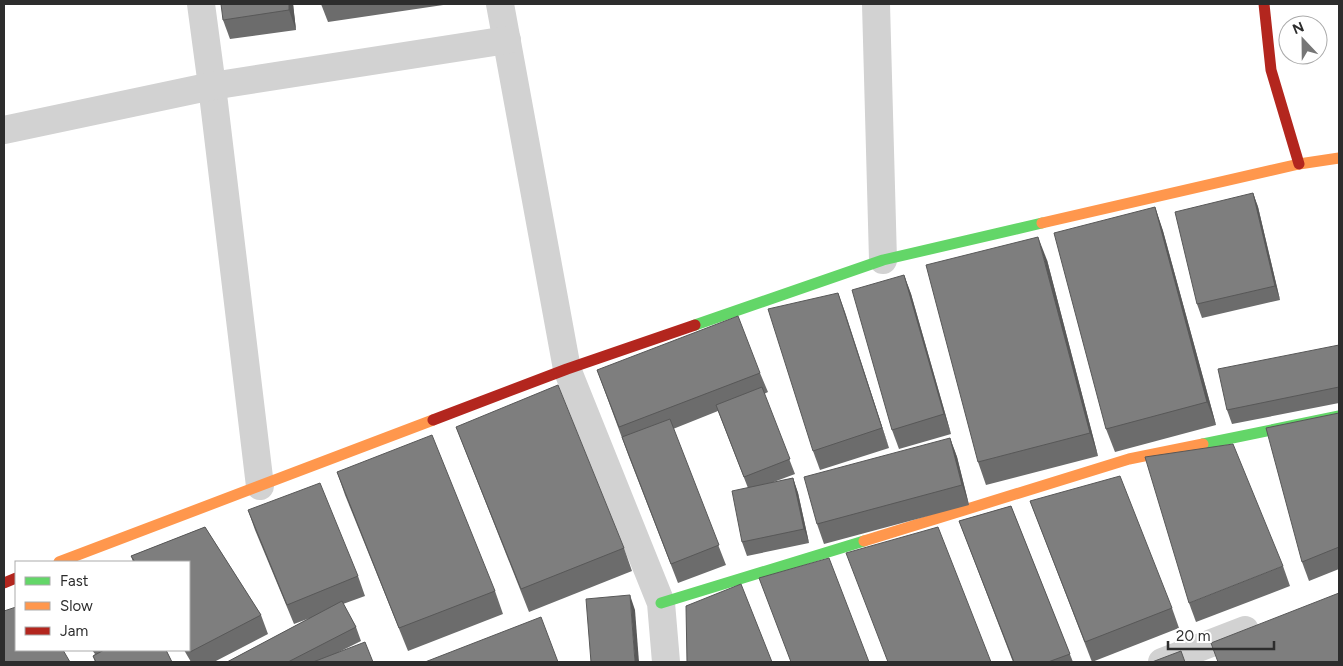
<svg xmlns="http://www.w3.org/2000/svg" width="1343" height="666" viewBox="0 0 1343 666" font-family="Figtree,sans-serif">
	<style>
		.lines { fill: none; stroke-linecap: round; stroke-linejoin: round }
		.street { stroke: #d2d2d2; stroke-width: 28 }
		.fast { stroke: #63d668; stroke-width: 11 }
		.slow { stroke: #ff974d; stroke-width: 11 }
		.jam { stroke: #b3261e; stroke-width: 11 }
		.wall { fill: #6c6c6c }
		.shaded-wall { fill: #585858 }
		.building { fill: #7e7e7e; stroke: #585858 }
	</style>
	<rect width="100%" height="100%" fill="#fff"/>
	<g class="lines">
		<g class="street">
			<polyline points="201,4 212,86 260,486"/>
			<polyline points="500,4 567,369 661,603 666,662"/>
			<polyline points="876,4 883,260"/>
			<polyline points="4,130 212,86 507,40"/>
			<polyline points="1162,662 1245,630"/>
		</g>
		<g class="fast">
			<polyline points="695,325 883,260 1042,223"/>
			<polyline points="1203,444 1339,416"/>
			<polyline points="661,603 864,541"/>
		</g>
		<g class="slow">
			<polyline points="1042,223 1299,164 1339,158"/>
			<polyline points="864,541 1129,459 1203,444"/>
			<polyline points="59,562 433,420"/>
		</g>
		<g class="jam">
			<polyline points="1264,4 1271,70 1299,164"/>
			<polyline points="433,420 567,369 695,325"/>
			<polyline points="4,583 16,578"/>
		</g>
	</g>
	<g class="wall">
		<polygon points="293,4 296,30 230,39 223,20"/>
		<polygon points="321,4 450,4 328,22"/>
		<polygon points="1253,193 1258,207 1280,300 1202,318 1197,304"/>
		<polygon points="1155,207 1163,231 1216,425 1115,452 1106,429"/>
		<polygon points="1047,260 1098,456 986,485 978,462"/>
		<polygon points="904,275 911,294 951,434 899,449 892,430"/>
		<polygon points="838,293 889,448 820,470 813,451"/>
		<polygon points="1339,345 1339,403 1232,424 1227,410"/>
		<polygon points="597,370 760,373 768,392 764,394 795,474 771,483 793,478 798,493 809,543 747,556 742,542 748,488 718,411 673,429 726,565 678,583 629,457"/>
		<polygon points="1339,413 1339,569 1309,581 1302,562"/>
		<polygon points="456,427 624,548 632,571 529,612 465,450"/>
		<polygon points="950,438 957,457 969,505 824,544 817,524"/>
		<polygon points="337,472 495,591 503,614 408,651 345,495"/>
		<polygon points="1030,501 1172,608 1179,628 1092,662"/>
		<polygon points="1011,506 1073,662 1013,662 959,521"/>
		<polygon points="248,510 358,576 365,596 343,604 356,627 361,641 339,652 373,662 227,662 310,618 294,624 255,530"/>
		<polygon points="205,527 261,615 268,634 214,662 191,662 184,650 189,650 189,562 133,562 131,556"/>
		<polygon points="1283,566 1290,586 1196,622 1189,603"/>
		<polygon points="92,650 166,650 172,662 95,662 93,656 95,654"/>
	</g>
	<g class="shaded-wall">
		<polygon points="289,4 293,4 296,30 289,10"/>
		<polygon points="1253,193 1258,207 1280,300 1275,286"/>
		<polygon points="1155,207 1163,231 1216,425 1207,402"/>
		<polygon points="1038,237 1047,260 1098,456 1090,433"/>
		<polygon points="904,275 911,294 951,434 944,414"/>
		<polygon points="838,293 845,312 889,448 882,428"/>
		<polygon points="950,438 957,457 969,505 962,485"/>
		<polygon points="793,478 798,493 809,543 804,529"/>
		<polygon points="630,595 635,610 639,662 635,662"/>
	</g>
	<g class="building">
		<polygon points="221,4 289,4 289,10 223,20"/>
		<polygon points="1253,193 1275,286 1197,304 1175,212"/>
		<polygon points="1155,207 1207,402 1106,429 1054,233"/>
		<polygon points="1038,237 1090,433 978,462 926,265"/>
		<polygon points="904,275 944,414 892,430 852,290"/>
		<polygon points="838,293 882,428 813,451 768,309"/>
		<polygon points="738,316 760,373 619,427 597,370"/>
		<polygon points="1339,345 1339,387 1227,410 1218,369"/>
		<polygon points="558,385 624,548 521,589 456,427"/>
		<polygon points="762,387 790,459 744,477 716,405"/>
		<polygon points="1339,413 1339,547 1302,562 1266,428"/>
		<polygon points="670,419 719,545 671,564 622,437"/>
		<polygon points="432,435 495,591 399,628 337,472"/>
		<polygon points="950,438 962,485 817,524 804,477"/>
		<polygon points="1233,444 1283,566 1189,603 1145,457"/>
		<polygon points="1120,476 1172,608 1085,642 1030,501"/>
		<polygon points="793,478 804,529 742,542 732,491"/>
		<polygon points="320,483 358,576 287,605 248,510"/>
		<polygon points="1011,506 1070,654 1048,662 1014,662 959,521"/>
		<polygon points="205,527 261,615 190,652 189,650 189,562 135,562 131,556"/>
		<polygon points="938,527 991,662 888,662 846,553"/>
		<polygon points="829,558 869,662 791,662 759,578"/>
		<polygon points="741,584 772,662 687,662 686,606"/>
		<polygon points="1339,593 1339,662 1218,662 1211,643"/>
		<polygon points="630,595 635,662 591,662 586,599"/>
		<polygon points="342,601 356,627 288,662 227,662"/>
		<polygon points="16,607 16,650 63,650 70,662 4,662 4,611"/>
		<polygon points="541,617 558,662 425,662"/>
		<polygon points="365,642 373,662 313,662"/>
		<polygon points="104,650 166,650 172,662 96,662 93,656"/>
		<polygon points="1181,651 1185,662 1152,662"/>
	</g>
	<rect width="1343" height="666" fill="none" stroke="#2d2d2d" stroke-width="10"/>
	<rect x="15" y="561" width="175" height="90" fill="#ffffff" stroke="#ababab"/>
	<rect x="25" y="577" width="25" height="8" fill="#63d668" stroke="#ababab"/>
	<text x="60" y="586" font-size="15" fill="#2d2d2d">Fast</text>
	<rect x="25" y="602" width="25" height="8" fill="#ff974d" stroke="#ababab"/>
	<text x="60" y="611" font-size="15" fill="#2d2d2d">Slow</text>
	<rect x="25" y="627" width="25" height="8" fill="#b3261e" stroke="#ababab"/>
	<text x="60" y="636" font-size="15" fill="#2d2d2d">Jam</text>
	<g transform="translate(1303 40) rotate(338)"><circle r="24" fill="#ffffff" stroke="#ababab"/>
	<path d="M0-4L9 19L0 12L-9 19Z" fill="#767676"/>
	<text y="-8" font-size="14" font-weight="bold" text-anchor="middle" fill="#2d2d2d">N</text>
	</g>
	<path d="M1168 641v8h106v-8" fill="none" stroke="#2d2d2d" stroke-width="2.5"/>
	<text x="1176" y="641" font-size="15" fill="#2d2d2d" stroke="#ffffff" stroke-width="4" paint-order="stroke">20 m</text>
</svg>
